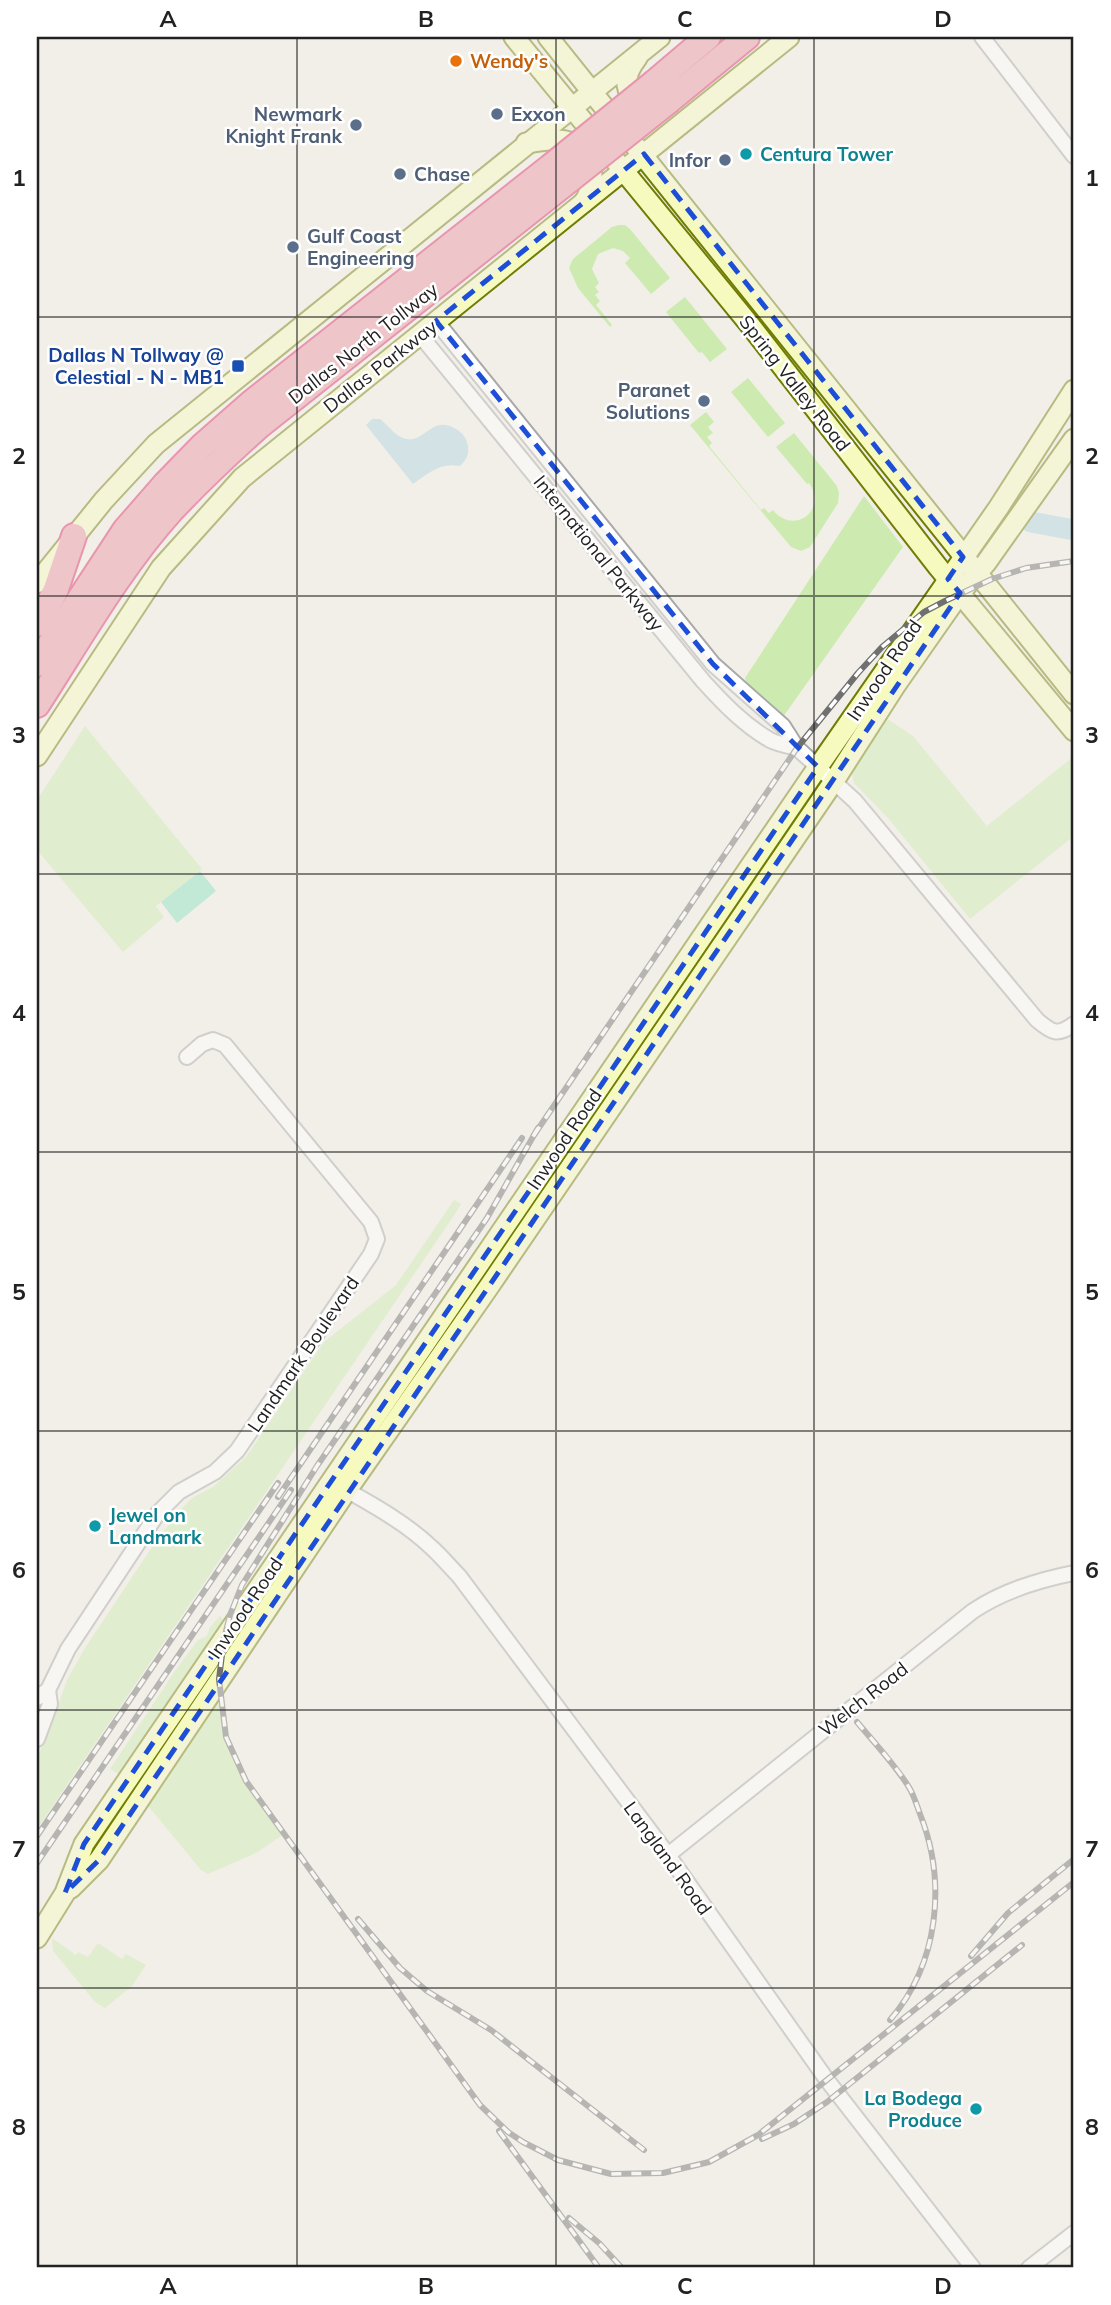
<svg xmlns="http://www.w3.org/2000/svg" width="1111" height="2305" viewBox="0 0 1111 2305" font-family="Mulish,sans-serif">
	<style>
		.grass { fill: #cdebb0 }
		.pitch { fill: #88e0be }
		.water { fill: #aad3df }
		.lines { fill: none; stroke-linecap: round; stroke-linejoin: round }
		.river { stroke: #aad3df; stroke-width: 21 }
		.minor-casing { stroke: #a9a9a9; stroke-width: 18 }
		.secondary-casing { stroke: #707d05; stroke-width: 23 }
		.motorway-casing { stroke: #dc2a67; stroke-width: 28 }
		.minor { stroke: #fff; stroke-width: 14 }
		.secondary { stroke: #f7fabf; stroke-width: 19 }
		.motorway { stroke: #e892a2; stroke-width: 24 }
		.rail-casing { stroke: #707070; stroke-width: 6 }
		.rail { stroke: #fff; stroke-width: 3.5; stroke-dasharray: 10; stroke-linecap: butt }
		.motorway-bridge-casing { stroke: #dc2a67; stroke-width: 28; stroke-linecap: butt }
		.motorway-bridge { stroke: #e892a2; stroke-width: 24 }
		.marked { fill: none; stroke: #1d4ed8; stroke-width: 5; stroke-dasharray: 14 9; stroke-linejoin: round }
		.grid { fill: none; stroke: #222; stroke-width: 2; stroke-opacity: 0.55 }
		.food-dot { fill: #e8710a; stroke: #fff; stroke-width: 2.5 }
		.service-dot { fill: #5c6f8a; stroke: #fff; stroke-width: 2.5 }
		.culture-dot { fill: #0f9aa8; stroke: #fff; stroke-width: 2.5 }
		.transit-dot { fill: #1a4fb4; stroke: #fff; stroke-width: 2.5 }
		.labels { text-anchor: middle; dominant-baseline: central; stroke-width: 5; stroke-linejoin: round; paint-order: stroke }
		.food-label { font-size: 19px; font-weight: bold; fill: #c56008; stroke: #fff; text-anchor: start }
		.service-label { font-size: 19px; font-weight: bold; fill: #4e5e75; stroke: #fff; text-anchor: end }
		.culture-label { font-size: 19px; font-weight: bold; fill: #0d838f; stroke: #fff; text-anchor: start }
		.street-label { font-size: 19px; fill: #222; stroke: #fff }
		.transit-label { font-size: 19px; font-weight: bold; fill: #164399; stroke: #fff; text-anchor: end }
		.neatline { fill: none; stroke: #222; stroke-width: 2.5 }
		.grid-label { font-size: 23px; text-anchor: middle; font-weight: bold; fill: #222 }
	</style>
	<rect width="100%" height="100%" fill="#f2efe9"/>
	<g class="grass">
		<polygon points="619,225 625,225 630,229 670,278 651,294 625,263 630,258 623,251 613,248 598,254 592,269 599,283 595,287 599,292 595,295 600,301 596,305 612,325 610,327 578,288 569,268 573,259 612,227"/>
		<polygon points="685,297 727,349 710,362 702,352 699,353 666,312"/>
		<polygon points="748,378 785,423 768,437 731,392"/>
		<path d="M706 412 714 422 708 427 713 433 707 437 712 443 709 446 761 510 764 508 769 513 773 510C794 536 828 510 809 483L807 484 776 447 794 433 837 486 839 493 838 503 810 547 801 551 791 547 690 425Z"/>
		<polygon points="864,496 903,547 783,717 747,686 745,678"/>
		<polygon points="883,716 913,736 987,826 1074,756 1074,836 970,919 888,818 854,783 850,767"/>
		<polygon points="85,726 202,869 156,906 164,917 123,952 37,850 37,800"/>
		<polygon points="454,1200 461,1204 455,1214 37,1829 37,1758 50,1729 67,1680 85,1648 154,1544 182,1508 192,1498 213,1487 246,1457 324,1342 396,1285"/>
		<polygon points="220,1616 223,1619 224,1624 187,1678 180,1682 178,1692 120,1775 110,1769 177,1668 198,1640 207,1636 210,1627"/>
		<path d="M220 1692C221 1707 221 1722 225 1736 235 1773 261 1804 283 1835L256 1853 208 1874 201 1870 144 1801Z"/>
		<polygon points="52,1938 76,1955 78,1952 88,1957 98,1943 122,1959 126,1954 146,1965 132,1986 105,2008 95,2002 53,1951"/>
	</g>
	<polygon class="pitch" points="200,871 216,891 177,923 161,902"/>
	<path class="water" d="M372 419H380C388 425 396 437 406 439 425 443 432 414 456 429 463 433 467 439 468 447 469 455 466 460 460 466 441 462 428 473 413 484L366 425Z"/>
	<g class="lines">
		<polyline class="river" points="1031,522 1074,530"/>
		<defs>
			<g id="minor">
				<polyline points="982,37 1074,156"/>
				<path d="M436 321 713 664 783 726 797 748 855 801 1037 1020C1052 1033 1058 1036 1074 1024"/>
				<path d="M420 335 703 681C723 703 744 725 770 740 778 744 788 746 797 748"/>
				<path d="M341 1487C373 1505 406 1523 432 1548 442 1557 450 1567 459 1576L668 1855 827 2080 973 2268"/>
				<polyline points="37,1698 48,1690 68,1649 158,1513 179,1492 215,1472 237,1451 371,1254 377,1239 371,1222 225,1045 213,1040 202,1044 187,1057"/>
				<polyline points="37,1739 50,1704 48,1690"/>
				<path d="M668 1855 973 1611C1003 1591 1038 1580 1074 1573"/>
				<polyline points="1029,2268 1074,2233"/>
			</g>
			<g id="secondary">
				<polyline points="514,37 750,325 938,567 1074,731"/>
				<polyline points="548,37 1074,694"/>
				<path d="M637 58C621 78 625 92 641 111"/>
				<path d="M526 143C536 142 548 139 559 140 592 142 600 179 584 202"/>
				<polyline points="37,583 104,500 156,444 660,37"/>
				<polyline points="37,756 161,568 242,478 789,37"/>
				<polyline points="71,1888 99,1860 347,1490 488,1288 834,781 895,686 960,593 986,563 1074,439"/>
				<polyline points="37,1938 65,1893 84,1844 818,767 999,507 1074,390"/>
			</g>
			<g id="motorway">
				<polyline points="655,82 708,37"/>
				<polyline points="670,100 747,37"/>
				<polyline points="37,624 55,592 74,536"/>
				<polyline points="37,664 125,530 166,483 202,446 251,403 550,167"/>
				<path d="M37 705C79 640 119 569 171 511 199 481 229 453 259 426L563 185"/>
			</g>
		</defs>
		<use href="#minor" class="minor-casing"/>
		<use href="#secondary" class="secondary-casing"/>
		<use href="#motorway" class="motorway-casing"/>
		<use href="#minor" class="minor"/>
		<use href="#secondary" class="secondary"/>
		<use href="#motorway" class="motorway"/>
		<defs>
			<g id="rail">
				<polyline points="538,1128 487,1218 317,1466 242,1585 230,1615 224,1639 219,1679 226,1737 246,1781 480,2105 508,2132 523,2142 558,2160 611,2174 663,2173 709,2162 758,2135 1074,1882"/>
				<polyline points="534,1135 797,748 858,673 882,647 924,612 945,601 992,579 1026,568 1074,561"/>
				<polyline points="278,1497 522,1138"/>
				<path d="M857 1722C873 1741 898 1768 910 1789 914 1796 917 1806 920 1814 947 1882 939 1963 890 2020"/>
				<polyline points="37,1836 278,1483"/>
				<polyline points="37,1863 291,1490"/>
				<polyline points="358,1919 400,1968 427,1991 491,2030 644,2150"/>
				<polyline points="971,1956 1008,1913 1074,1859"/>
				<polyline points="499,2131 599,2268"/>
				<polyline points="762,2139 794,2124 827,2102 1022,1945"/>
				<polyline points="569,2218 599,2243 622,2268"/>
			</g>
		</defs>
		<use href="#rail" class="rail-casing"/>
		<use href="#rail" class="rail"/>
		<defs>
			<g id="motorway-bridge">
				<polyline points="550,167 655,82"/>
				<polyline points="563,185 670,100"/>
			</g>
		</defs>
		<use href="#motorway-bridge" class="motorway-bridge-casing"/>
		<use href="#motorway-bridge" class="motorway-bridge"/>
	</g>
	<path d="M0 0H1111V2305H0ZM644 154 963 557 948 579 960 593 99 1860 65 1893 84 1844 818 767 713 664 436 321Z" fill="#f2efe9" fill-opacity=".55" fill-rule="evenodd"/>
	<path class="marked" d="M644 154 963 557 948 579 960 593 99 1860 65 1893 84 1844 818 767 713 664 436 321Z"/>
	<path class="grid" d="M297 37V2268M556 37V2268M814 37V2268M37 317H1074M37 596H1074M37 874H1074M37 1152H1074M37 1431H1074M37 1710H1074M37 1988H1074"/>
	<circle class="food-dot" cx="456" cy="61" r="7"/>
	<g class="service-dot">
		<circle cx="497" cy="114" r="7"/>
		<circle cx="356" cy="125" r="7"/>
		<circle cx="725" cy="160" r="7"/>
		<circle cx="400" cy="174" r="7"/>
		<circle cx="293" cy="247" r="7"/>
		<circle cx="704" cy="401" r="7"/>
	</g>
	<g class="culture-dot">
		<circle cx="746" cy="154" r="7"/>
		<circle cx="95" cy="1526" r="7"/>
		<circle cx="976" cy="2109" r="7"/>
	</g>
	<rect class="transit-dot" x="231" y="359" width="14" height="14" rx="3.5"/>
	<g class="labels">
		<g class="food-label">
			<text x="470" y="61">Wendy's</text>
		</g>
		<g class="service-label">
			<text x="342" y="114">Newmark<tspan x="342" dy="22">Knight Frank</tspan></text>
			<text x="511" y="114" text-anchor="start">Exxon</text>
			<text x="711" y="160">Infor</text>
			<text x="414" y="174" text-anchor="start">Chase</text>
			<text x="307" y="236" text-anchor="start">Gulf Coast<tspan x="307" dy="22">Engineering</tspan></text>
			<text x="690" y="390">Paranet<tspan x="690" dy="22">Solutions</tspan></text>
		</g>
		<g class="culture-label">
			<text x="760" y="154">Centura Tower</text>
			<text x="109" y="1515">Jewel on<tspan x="109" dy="22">Landmark</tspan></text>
			<text x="962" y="2098" text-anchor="end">La Bodega<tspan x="962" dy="22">Produce</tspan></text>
		</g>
		<g class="street-label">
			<text transform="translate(363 343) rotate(-38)">Dallas North Tollway</text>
			<text transform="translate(380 366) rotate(-38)">Dallas Parkway</text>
			<text transform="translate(795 383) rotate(52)">Spring Valley Road</text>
			<text transform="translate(599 553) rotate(51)">International Parkway</text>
			<text transform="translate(884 670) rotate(-56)">Inwood Road</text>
			<text transform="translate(564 1139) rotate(-56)">Inwood Road</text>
			<text transform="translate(303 1354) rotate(-56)">Landmark Boulevard</text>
			<text transform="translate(245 1608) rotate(-56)">Inwood Road</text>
			<text transform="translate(863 1699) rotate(-38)">Welch Road</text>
			<text transform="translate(668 1858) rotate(54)">Langland Road</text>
		</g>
		<g class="transit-label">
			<text x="224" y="355">Dallas N Tollway @<tspan x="224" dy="22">Celestial - N - MB1</tspan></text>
		</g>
	</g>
	<rect width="1111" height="2305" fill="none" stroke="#ffffff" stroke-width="77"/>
	<rect x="38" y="38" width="1034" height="2228" class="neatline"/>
	<g class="grid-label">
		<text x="168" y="27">A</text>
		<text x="426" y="27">B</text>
		<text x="685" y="27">C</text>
		<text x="943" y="27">D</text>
		<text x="19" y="186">1</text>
		<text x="1092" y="186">1</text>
		<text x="19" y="464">2</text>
		<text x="1092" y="464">2</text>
		<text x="19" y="743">3</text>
		<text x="1092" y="743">3</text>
		<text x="19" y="1021">4</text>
		<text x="1092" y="1021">4</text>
		<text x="19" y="1300">5</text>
		<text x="1092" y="1300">5</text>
		<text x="19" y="1578">6</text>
		<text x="1092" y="1578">6</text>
		<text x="19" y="1857">7</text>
		<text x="1092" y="1857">7</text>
		<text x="19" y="2135">8</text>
		<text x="1092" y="2135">8</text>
		<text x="168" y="2294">A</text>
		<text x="426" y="2294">B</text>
		<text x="685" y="2294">C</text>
		<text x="943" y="2294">D</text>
	</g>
</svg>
